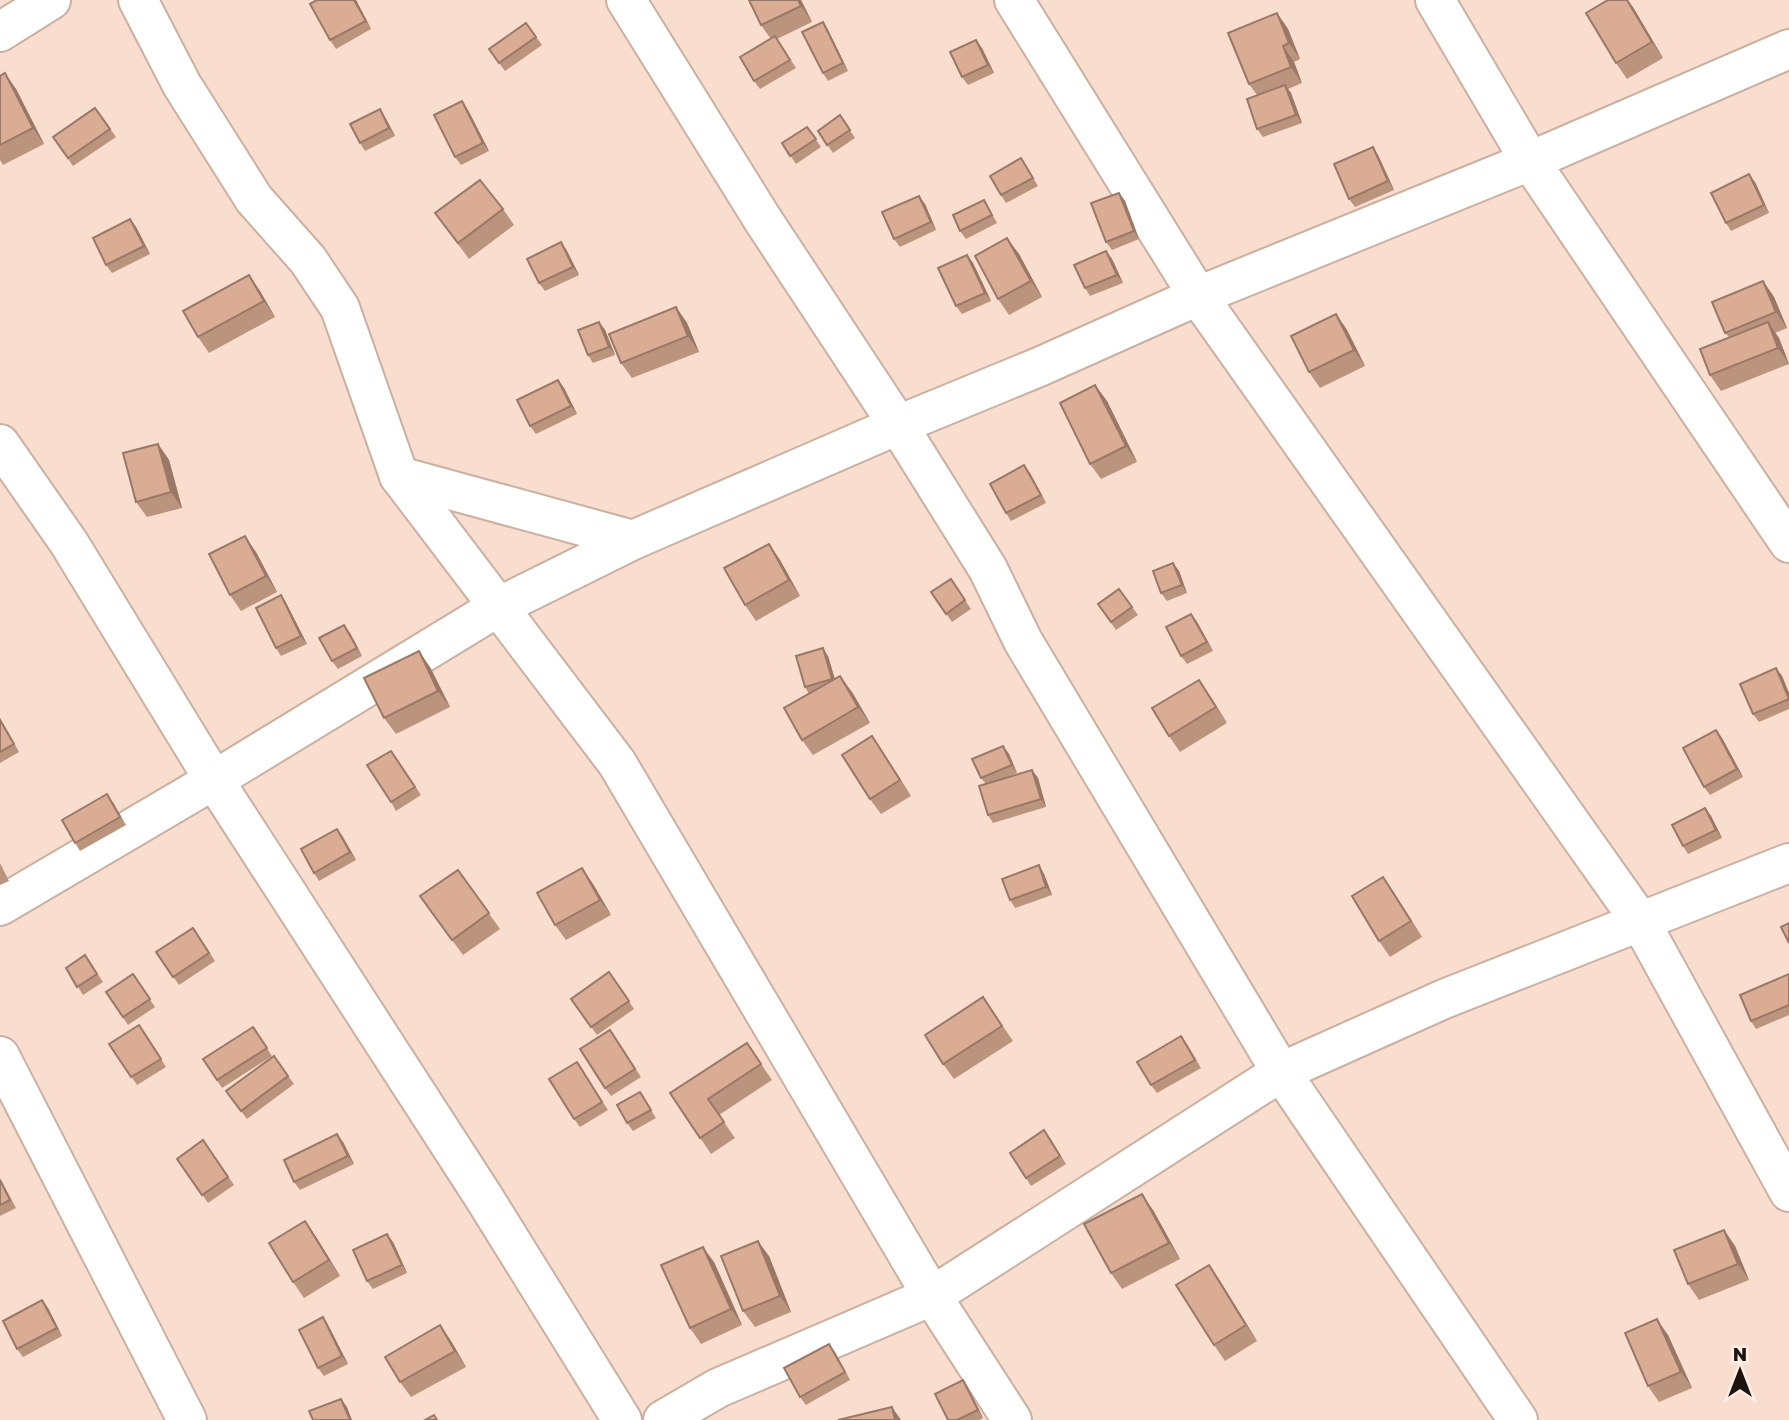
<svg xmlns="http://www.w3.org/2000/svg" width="1789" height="1420" viewBox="0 0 1789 1420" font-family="'Golos Text',sans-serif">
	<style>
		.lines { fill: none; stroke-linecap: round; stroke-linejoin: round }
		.minor-casing { stroke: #cbb0a2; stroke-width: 42 }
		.minor { stroke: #fff; stroke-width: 38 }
		.wall { fill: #bb947e }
		.shaded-wall { fill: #997867 }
		.building { fill: #daac93; stroke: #997867; stroke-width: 2 }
	</style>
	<rect width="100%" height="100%" fill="#f9decf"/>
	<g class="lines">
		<defs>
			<g id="minor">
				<polyline points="138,0 182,85 254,199 308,260 340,308 399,476 617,763 932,1296 1012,1420"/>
				<polyline points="626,0 763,220 898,425 988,569 1023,641 1281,1072 1518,1420"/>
				<polyline points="1014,0 1198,296 1640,921 1789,1192"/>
				<polyline points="1435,0 1530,161 1789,543"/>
				<polyline points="0,32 51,0"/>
				<polyline points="0,444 69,543 214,780 483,1196 622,1420"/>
				<polyline points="399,476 633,540"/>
				<polyline points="0,906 214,780 498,607 633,540 898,425 1039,367 1198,296 1530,161 1789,49"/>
				<polyline points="0,1056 187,1420"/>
				<polyline points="663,1420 718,1388 932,1296 1281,1072 1444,999 1789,863"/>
			</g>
		</defs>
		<use href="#minor" class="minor-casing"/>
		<use href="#minor" class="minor"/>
	</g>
	<g class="wall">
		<polygon points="356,0 371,29 336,49 330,40"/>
		<polygon points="749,0 801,0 812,22 777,39 796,68 760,89 754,81 771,39 761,25"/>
		<polygon points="1608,0 1628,0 1663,58 1627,79 1616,63"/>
		<polygon points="1277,13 1288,29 1300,59 1294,62 1302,83 1288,89 1291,93 1302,123 1263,137 1257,129 1257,95 1249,84"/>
		<polygon points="823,22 828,30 848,71 828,81 823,73"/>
		<polygon points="526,23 542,45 505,71 489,49"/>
		<polygon points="982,48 994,73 968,85 962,77"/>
		<polygon points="0,76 16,89 44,144 3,165 0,160"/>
		<polygon points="95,108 116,137 73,166 53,137"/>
		<polygon points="468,110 489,151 461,165 455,157"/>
		<polygon points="840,115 855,138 833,153 818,131"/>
		<polygon points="385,117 395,136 365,151 360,143"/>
		<polygon points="807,127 821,147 796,164 782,143"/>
		<polygon points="1378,155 1394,190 1355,207 1349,199"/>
		<polygon points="1021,158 1038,186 1006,203 1001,195"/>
		<polygon points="1755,182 1769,213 1731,231 1726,223"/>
		<polygon points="1119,193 1125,201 1139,239 1112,250 1106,242"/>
		<polygon points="984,200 997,223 966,239 960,231"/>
		<polygon points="925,204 936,230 900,247 894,239"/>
		<polygon points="503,209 514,225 469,259 435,213"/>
		<polygon points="130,219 136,227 150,254 112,273 106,265"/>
		<polygon points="1007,238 1019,254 1042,297 1009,315 998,299"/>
		<polygon points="561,242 567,251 579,275 545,291 539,283"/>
		<polygon points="1106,251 1112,259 1123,283 1090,296 1085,288"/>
		<polygon points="967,255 973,263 991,301 962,314 956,306"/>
		<polygon points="249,275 260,291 275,317 209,353 198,337"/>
		<polygon points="1763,281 1774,297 1787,328 1775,333 1779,338 1789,364 1721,391 1710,375 1729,337 1725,333"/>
		<polygon points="676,307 687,323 699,352 632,378 621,363"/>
		<polygon points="1336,314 1347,330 1365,366 1320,388 1309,372"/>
		<polygon points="599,322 605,330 615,355 593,363 588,355"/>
		<polygon points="558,380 564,388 577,414 536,434 530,426"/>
		<polygon points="1095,385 1107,401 1137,462 1101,479 1090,464"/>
		<polygon points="158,444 169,460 182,508 147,517 136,502"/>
		<polygon points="1030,473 1046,503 1011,521 1006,513"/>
		<polygon points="769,544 780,560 800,596 756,621 745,605"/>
		<polygon points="256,552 277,592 241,611 230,595"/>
		<polygon points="1173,563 1179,571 1187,593 1167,601 1161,593"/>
		<polygon points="951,579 971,609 952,622 931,592"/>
		<polygon points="1119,589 1138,615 1116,630 1098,604"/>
		<polygon points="281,595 286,603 307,644 281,656 276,648"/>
		<polygon points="1191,614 1197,622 1213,651 1187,664 1181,656"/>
		<polygon points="350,633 362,656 338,669 332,661"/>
		<polygon points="828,656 835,679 852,692 870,723 813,755 802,740 809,694 805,687"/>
		<polygon points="430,667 450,707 396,734 384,718"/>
		<polygon points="1776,668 1782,676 1789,693 1789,709 1759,722 1753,714"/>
		<polygon points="1210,696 1227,723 1180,752 1169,736"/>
		<polygon points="0,718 19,752 0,763"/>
		<polygon points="1716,730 1722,738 1743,777 1710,795 1704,787"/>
		<polygon points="872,736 911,796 881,814 870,799"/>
		<polygon points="1003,746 1009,754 1017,773 1002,779 1032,770 1038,778 1046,807 993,823 988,815 986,784 981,778"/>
		<polygon points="391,751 421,795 396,811 391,802"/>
		<polygon points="113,802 126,825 80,851 75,843"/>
		<polygon points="1705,808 1711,816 1722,838 1688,854 1683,846"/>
		<polygon points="337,829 356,860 319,881 314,873"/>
		<polygon points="0,863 9,881 0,885"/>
		<polygon points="1039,865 1044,874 1052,895 1015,908 1010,900"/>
		<polygon points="582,868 593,884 611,915 566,940 555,925"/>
		<polygon points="458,870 500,929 463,955 420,896"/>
		<polygon points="1383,877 1422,937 1390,957 1379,941"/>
		<polygon points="193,928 215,961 179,985 156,952"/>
		<polygon points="85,955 103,982 83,995 66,968"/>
		<polygon points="609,972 634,1009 597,1035 571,999"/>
		<polygon points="133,974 155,1007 128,1025 106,992"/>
		<polygon points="1789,974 1789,1015 1756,1029 1751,1021"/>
		<polygon points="983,997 1013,1041 954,1079 943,1064"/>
		<polygon points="253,1027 272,1056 222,1088 203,1059"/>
		<polygon points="145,1033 166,1067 137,1085 109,1044"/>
		<polygon points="616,1038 641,1077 611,1096 605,1088"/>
		<polygon points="747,1043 772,1080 719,1115 735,1138 711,1154 670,1093"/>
		<polygon points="1187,1044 1201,1068 1157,1093 1151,1085"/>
		<polygon points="274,1056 294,1084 247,1119 226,1091"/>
		<polygon points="582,1070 608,1110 580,1127 574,1119"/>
		<polygon points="640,1092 656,1118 633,1131 627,1123"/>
		<polygon points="1050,1138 1066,1164 1031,1186 1010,1153"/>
		<polygon points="203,1140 234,1185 208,1203 177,1159"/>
		<polygon points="343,1142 354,1164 300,1190 294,1182"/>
		<polygon points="0,1178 16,1208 0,1216"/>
		<polygon points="1153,1210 1180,1259 1122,1289 1111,1273"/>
		<polygon points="1724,1230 1735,1246 1749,1280 1699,1300 1688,1284"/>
		<polygon points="316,1237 340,1276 304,1298 293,1282"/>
		<polygon points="393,1242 407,1273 373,1289 367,1281"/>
		<polygon points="769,1256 791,1312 755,1327 743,1311"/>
		<polygon points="714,1262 742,1325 701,1344 690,1328"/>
		<polygon points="1220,1281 1257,1341 1225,1361 1214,1345"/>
		<polygon points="42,1300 48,1308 62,1336 23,1357 17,1349"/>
		<polygon points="323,1317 328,1325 348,1364 324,1376 318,1368"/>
		<polygon points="440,1325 451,1341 466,1367 411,1397 400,1382"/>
		<polygon points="1668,1335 1692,1388 1659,1402 1648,1386"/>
		<polygon points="829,1344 850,1380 806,1405 800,1397"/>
		<polygon points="968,1388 983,1418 980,1420 948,1420"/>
	</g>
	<g class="shaded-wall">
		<polygon points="354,0 356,0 371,29 366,21"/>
		<polygon points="798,0 801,0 812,22 801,6"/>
		<polygon points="1627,0 1633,7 1663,58 1652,42"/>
		<polygon points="1277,13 1288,29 1300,59 1289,43"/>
		<polygon points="823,22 828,30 848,71 843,63"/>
		<polygon points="976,40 982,48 994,73 988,65"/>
		<polygon points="1283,46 1294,62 1302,83 1291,67"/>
		<polygon points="5,73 16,89 44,144 33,128"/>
		<polygon points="1285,85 1291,93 1302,123 1296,115"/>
		<polygon points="462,101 468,110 489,151 483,143"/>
		<polygon points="380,109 385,117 395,136 389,128"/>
		<polygon points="1373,147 1378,155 1394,190 1388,181"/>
		<polygon points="1749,174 1755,182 1769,213 1764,205"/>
		<polygon points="1119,193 1125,201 1139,239 1134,231"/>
		<polygon points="919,196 925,204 936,230 931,222"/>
		<polygon points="130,219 136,227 150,254 144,246"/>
		<polygon points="1007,238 1019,254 1042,297 1031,281"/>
		<polygon points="561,242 567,251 579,275 573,267"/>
		<polygon points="1106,251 1112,259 1123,283 1117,275"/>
		<polygon points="967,255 973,263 991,301 985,293"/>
		<polygon points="249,275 260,291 275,317 264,301"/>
		<polygon points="1763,281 1774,297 1787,328 1776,312"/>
		<polygon points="676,307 687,323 699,352 688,336"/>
		<polygon points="1336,314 1347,330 1365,366 1354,350"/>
		<polygon points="599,322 605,330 615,355 609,347"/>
		<polygon points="1768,322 1779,338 1789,364 1778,348"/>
		<polygon points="558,380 564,388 577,414 571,406"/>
		<polygon points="1095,385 1107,401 1137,462 1126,446"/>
		<polygon points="158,444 169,460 182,508 171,492"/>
		<polygon points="1024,465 1030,473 1046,503 1041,495"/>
		<polygon points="245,536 256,552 277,592 266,576"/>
		<polygon points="769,544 780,560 800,596 789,580"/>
		<polygon points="1173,563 1179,571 1187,593 1182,585"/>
		<polygon points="281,595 286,603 307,644 301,636"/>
		<polygon points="1191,614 1197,622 1213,651 1207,642"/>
		<polygon points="344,625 350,633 362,656 357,648"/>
		<polygon points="823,648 828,656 837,687 832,679"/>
		<polygon points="419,651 430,667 450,707 438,691"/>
		<polygon points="1776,668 1782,676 1789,693 1789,698"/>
		<polygon points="840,676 852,692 870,723 858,707"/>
		<polygon points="1199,680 1210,696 1227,723 1216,707"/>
		<polygon points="1716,730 1722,738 1743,777 1737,769"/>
		<polygon points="872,736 883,752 911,796 900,780"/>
		<polygon points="1003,746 1009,754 1017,773 1012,765"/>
		<polygon points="1032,770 1038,778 1046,807 1041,799"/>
		<polygon points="1705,808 1711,816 1722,838 1716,830"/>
		<polygon points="337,829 343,837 356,860 350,852"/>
		<polygon points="1039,865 1044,874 1052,895 1046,887"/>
		<polygon points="582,868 593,884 611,915 600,900"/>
		<polygon points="1383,877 1394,893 1422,937 1411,921"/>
		<polygon points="337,1134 343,1142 354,1164 348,1156"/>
		<polygon points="1142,1194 1153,1210 1180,1259 1169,1243"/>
		<polygon points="305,1221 316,1237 340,1276 329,1260"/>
		<polygon points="1724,1230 1735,1246 1749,1280 1738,1264"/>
		<polygon points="387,1234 393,1242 407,1273 402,1265"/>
		<polygon points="758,1241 769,1256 791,1312 780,1296"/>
		<polygon points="703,1247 714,1262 742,1325 731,1309"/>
		<polygon points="1209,1265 1220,1281 1257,1341 1246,1325"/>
		<polygon points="42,1300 48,1308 62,1336 57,1328"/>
		<polygon points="323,1317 328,1325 348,1364 342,1356"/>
		<polygon points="1657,1319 1668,1335 1692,1388 1681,1372"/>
		<polygon points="440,1325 451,1341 466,1367 455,1351"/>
		<polygon points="829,1344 835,1352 850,1380 845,1372"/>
		<polygon points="963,1380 968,1388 983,1418 978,1410"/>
		<polygon points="341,1399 347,1407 352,1420 350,1420"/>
		<polygon points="892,1407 901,1420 895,1420"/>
	</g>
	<g class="building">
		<polygon points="317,0 354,0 366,21 330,40 310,4"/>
		<polygon points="749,0 798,0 801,6 761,25"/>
		<polygon points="1608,0 1627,0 1652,42 1616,63 1586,13"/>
		<polygon points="1277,13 1289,43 1283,46 1291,67 1249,84 1228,33"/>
		<polygon points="823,22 843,63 823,73 802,32"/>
		<polygon points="526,23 536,37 499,63 489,49"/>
		<polygon points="775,36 790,60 754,81 740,57"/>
		<polygon points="976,40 988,65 962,77 950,52"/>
		<polygon points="5,73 33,128 0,145 0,76"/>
		<polygon points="1285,85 1296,115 1257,129 1247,99"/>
		<polygon points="462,101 483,143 455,157 434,115"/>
		<polygon points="95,108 110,129 68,158 53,137"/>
		<polygon points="380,109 389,128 360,143 350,124"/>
		<polygon points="840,115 850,130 827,145 818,131"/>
		<polygon points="807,127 816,139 790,156 782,143"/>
		<polygon points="1373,147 1388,181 1349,199 1334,164"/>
		<polygon points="1021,158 1033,178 1001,195 990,176"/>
		<polygon points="1749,174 1764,205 1726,223 1711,193"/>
		<polygon points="480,180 503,209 458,243 435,213"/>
		<polygon points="1119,193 1134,231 1106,242 1091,203"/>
		<polygon points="919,196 931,222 894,239 882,212"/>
		<polygon points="984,200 992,215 960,231 953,215"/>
		<polygon points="130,219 144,246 106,265 93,238"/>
		<polygon points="1007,238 1031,281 998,299 975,256"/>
		<polygon points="561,242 573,267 539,283 527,259"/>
		<polygon points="1106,251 1117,275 1085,288 1074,265"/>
		<polygon points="967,255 985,293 956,306 938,268"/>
		<polygon points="249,275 264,301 198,337 183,311"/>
		<polygon points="1763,281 1776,312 1725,333 1712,302"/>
		<polygon points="676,307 688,336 621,363 609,334"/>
		<polygon points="1336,314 1354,350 1309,372 1291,336"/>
		<polygon points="599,322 609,347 588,355 578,330"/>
		<polygon points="1768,322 1778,348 1710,375 1700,349"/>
		<polygon points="558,380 571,406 530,426 517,400"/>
		<polygon points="1095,385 1126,446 1090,464 1060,403"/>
		<polygon points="158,444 171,492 136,502 123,453"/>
		<polygon points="1024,465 1041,495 1006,513 990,484"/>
		<polygon points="245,536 266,576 230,595 209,554"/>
		<polygon points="769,544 789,580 745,605 724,568"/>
		<polygon points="1173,563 1182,585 1161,593 1153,571"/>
		<polygon points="951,579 965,600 946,614 931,592"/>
		<polygon points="1119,589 1132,607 1111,622 1098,604"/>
		<polygon points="281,595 301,636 276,648 256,608"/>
		<polygon points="1191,614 1207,642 1181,656 1166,627"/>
		<polygon points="344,625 357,648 332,661 319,638"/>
		<polygon points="823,648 832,679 805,687 796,656"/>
		<polygon points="419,651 438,691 384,718 364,678"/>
		<polygon points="1776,668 1789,699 1753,714 1740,684"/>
		<polygon points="840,676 858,707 802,740 784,708"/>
		<polygon points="1199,680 1216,707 1169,736 1152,708"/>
		<polygon points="0,720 14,744 0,752"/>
		<polygon points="1716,730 1737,769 1704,787 1683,748"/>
		<polygon points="872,736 900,780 870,799 842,755"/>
		<polygon points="1003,746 1012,765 981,778 972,759"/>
		<polygon points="391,751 415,787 391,802 367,765"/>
		<polygon points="1032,770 1041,799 988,815 979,786"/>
		<polygon points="107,794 120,817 75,843 62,820"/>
		<polygon points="1705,808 1716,830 1683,846 1672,825"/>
		<polygon points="337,829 350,852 314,873 301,849"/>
		<polygon points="1039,865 1046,887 1010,900 1002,879"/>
		<polygon points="582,868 600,900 555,925 537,893"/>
		<polygon points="458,870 489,913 452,940 420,896"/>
		<polygon points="1383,877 1411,921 1379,941 1352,896"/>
		<polygon points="1789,923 1789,943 1781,927"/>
		<polygon points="193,928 209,953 173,977 156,952"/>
		<polygon points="85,955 97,974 77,987 66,968"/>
		<polygon points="609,972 629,1001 591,1027 571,999"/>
		<polygon points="133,974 150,999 123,1017 106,992"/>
		<polygon points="1789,974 1789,1005 1751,1021 1740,995"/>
		<polygon points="983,997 1002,1026 943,1064 925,1035"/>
		<polygon points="139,1025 161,1059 131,1077 109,1044"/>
		<polygon points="253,1027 267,1048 217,1080 203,1059"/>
		<polygon points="610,1030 635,1069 605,1088 580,1049"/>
		<polygon points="1181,1036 1195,1060 1151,1085 1137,1062"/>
		<polygon points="747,1043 761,1064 708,1099 724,1122 700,1138 670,1093"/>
		<polygon points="274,1056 288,1076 241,1111 226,1091"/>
		<polygon points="577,1062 602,1102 574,1119 549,1079"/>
		<polygon points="640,1092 651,1110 627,1123 617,1105"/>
		<polygon points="1044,1130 1060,1156 1026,1178 1010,1153"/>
		<polygon points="337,1134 348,1156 294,1182 284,1160"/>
		<polygon points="203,1140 228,1177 202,1195 177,1159"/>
		<polygon points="0,1180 10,1200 0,1205"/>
		<polygon points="1142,1194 1169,1243 1111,1273 1084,1224"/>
		<polygon points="305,1221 329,1260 293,1282 269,1243"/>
		<polygon points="1724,1230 1738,1264 1688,1284 1674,1250"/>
		<polygon points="387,1234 402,1265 367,1281 353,1250"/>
		<polygon points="758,1241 780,1296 743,1311 721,1256"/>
		<polygon points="703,1247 731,1309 690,1328 661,1265"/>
		<polygon points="1209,1265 1246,1325 1214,1345 1176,1285"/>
		<polygon points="42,1300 57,1328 17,1349 3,1321"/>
		<polygon points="323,1317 342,1356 318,1368 299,1330"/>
		<polygon points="1657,1319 1681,1372 1648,1386 1625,1333"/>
		<polygon points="440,1325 455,1351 400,1382 385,1357"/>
		<polygon points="829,1344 845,1372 800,1397 784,1368"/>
		<polygon points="963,1380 978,1410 957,1420 948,1420 935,1394"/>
		<polygon points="341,1399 350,1420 313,1420 309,1411"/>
		<polygon points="892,1407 895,1420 838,1420"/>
		<polygon points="434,1415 437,1420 425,1420"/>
	</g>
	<g transform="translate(1740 1371)" stroke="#feeee5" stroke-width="5" paint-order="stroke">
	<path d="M0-5L12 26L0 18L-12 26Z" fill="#1e140f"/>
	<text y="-10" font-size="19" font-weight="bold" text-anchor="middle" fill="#1e140f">N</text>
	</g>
</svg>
